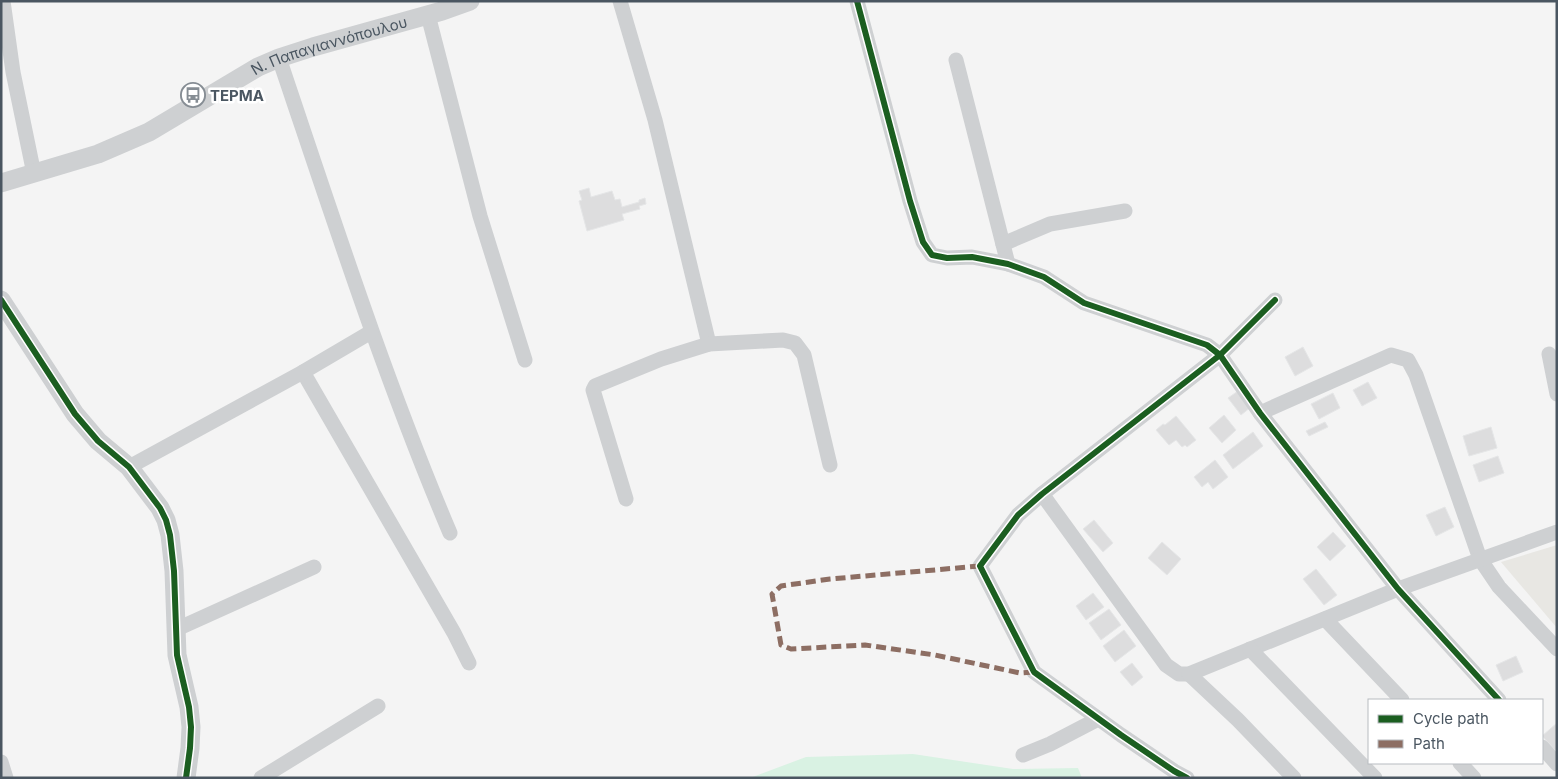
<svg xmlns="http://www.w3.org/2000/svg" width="1558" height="779" viewBox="0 0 1558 779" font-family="Inter,sans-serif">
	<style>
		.commercial { fill: #e8e7e3 }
		.green { fill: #d9f2e3 }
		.building { fill: #ddddde; stroke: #e5e6e7 }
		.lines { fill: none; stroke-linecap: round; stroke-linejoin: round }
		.minor { stroke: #ced0d2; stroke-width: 15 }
		.tertiary { stroke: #ced0d2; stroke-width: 19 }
		.quiet { stroke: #8d6e63; stroke-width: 5; stroke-dasharray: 10 5; stroke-linecap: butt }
		.cycleway-casing { stroke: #fff; stroke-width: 9 }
		.cycleway { stroke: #1b5e20; stroke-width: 6 }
		.labels { text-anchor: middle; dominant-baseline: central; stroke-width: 5; stroke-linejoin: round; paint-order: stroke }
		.street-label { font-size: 15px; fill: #4a5661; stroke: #fff }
		.poi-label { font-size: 15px; font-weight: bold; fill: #4a5661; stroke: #fff; text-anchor: start }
	</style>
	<rect width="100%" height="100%" fill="#f4f4f4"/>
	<polygon class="commercial" points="1557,545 1557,628 1501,562"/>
	<polygon class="green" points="913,754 1013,769 1078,768 1082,778 750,778 806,757"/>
	<g class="building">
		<polygon points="589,188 591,197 612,191 615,200 620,199 622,207 639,202 639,200 645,198 646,204 639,206 640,209 622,214 624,220 587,231 579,201 582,200 579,191"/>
		<polygon points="1303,347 1313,366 1295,376 1285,357"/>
		<polygon points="1368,382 1377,398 1362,406 1353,390"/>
		<polygon points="1238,391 1251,407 1241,415 1228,398"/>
		<polygon points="1333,393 1340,408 1319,419 1311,404"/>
		<polygon points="1224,415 1236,430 1222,443 1209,428"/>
		<polygon points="1176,416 1196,440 1187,447 1185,445 1182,447 1176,440 1169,445 1156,430 1163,424 1165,425"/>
		<polygon points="1325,422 1328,427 1309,436 1306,431"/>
		<polygon points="1491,427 1497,448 1469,456 1463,436"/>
		<polygon points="1253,432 1263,446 1233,469 1223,455"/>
		<polygon points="1498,456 1504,473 1479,482 1473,465"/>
		<polygon points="1215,460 1228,477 1213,489 1208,482 1202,487 1194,477"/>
		<polygon points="1445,507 1454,527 1436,536 1426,515"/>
		<polygon points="1094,520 1113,543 1103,552 1083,529"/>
		<polygon points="1333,532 1346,546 1330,561 1317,547"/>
		<polygon points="1162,542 1181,559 1167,575 1148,558"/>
		<polygon points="1316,569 1337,595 1324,605 1303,579"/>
		<polygon points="1093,593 1104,607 1086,620 1076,606"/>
		<polygon points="1109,609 1121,625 1101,640 1089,623"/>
		<polygon points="1124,630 1136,646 1115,662 1103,646"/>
		<polygon points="1516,656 1523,672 1503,681 1496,665"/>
		<polygon points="1132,663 1143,677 1132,686 1120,672"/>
		<polygon points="1557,723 1557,749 1555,750 1542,736"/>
	</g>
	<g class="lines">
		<g class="minor">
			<polyline points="3,1 13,72 34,174"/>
			<polyline points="620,1 655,120 709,344"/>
			<polyline points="857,1 910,201 923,242 932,255 947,258 972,257 1008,264 1044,277 1084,303 1207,345 1220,355 1260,413 1398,589 1499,700"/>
			<polyline points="428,15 480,216 525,360"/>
			<path d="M279 58C333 218 384 377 450 533"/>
			<polyline points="956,60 1008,264"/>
			<polyline points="1003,244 1050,224 1125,211"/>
			<polyline points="1549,354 1557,394"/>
			<polyline points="303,372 454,633 469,663"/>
			<polyline points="1260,413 1391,355 1408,360 1416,375 1480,559 1499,587 1557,649"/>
			<polyline points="129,467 303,372 371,332"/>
			<polyline points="1042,494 1166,665 1179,674 1189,674 1398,589 1557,532"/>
			<polyline points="626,499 593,390 595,386 661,359 709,344 783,340 795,343 804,355 830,465"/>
			<polyline points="1325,619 1402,700"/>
			<polyline points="177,629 314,567"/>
			<polyline points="1250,649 1375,778"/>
			<polyline points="1189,674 1238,720 1294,778"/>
			<polyline points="1542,747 1557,764"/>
			<polyline points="1023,755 1050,744 1098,719"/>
			<polyline points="1,762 6,778"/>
			<polyline points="1460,763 1474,778"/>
			<polyline points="261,778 378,706"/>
			<polyline points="1187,778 1174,771 1121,735 1034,672 980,566 1018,515 1042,494 1220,355 1275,300"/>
		</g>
		<g class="tertiary">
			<path id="s1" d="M1 183 98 154 149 132 258 67 279 58 313 47 442 11 470 1"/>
			<polyline points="1,300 75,414 98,441 129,467 160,508 166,520 170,535 174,571 177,655 189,707 191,727 190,748 186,778"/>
		</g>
		<polyline class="quiet" points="980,566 830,579 781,586 772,594 781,645 791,649 865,645 935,655 1020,673 1034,672"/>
		<defs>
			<g id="cycleway">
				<polyline points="857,1 910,201 923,242 932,255 947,258 972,257 1008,264 1044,277 1084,303 1207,345 1220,355 1260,413 1398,589 1499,700"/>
				<polyline points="1,300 75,414 98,441 129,467 160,508 166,520 170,535 174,571 177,655 189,707 191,727 190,748 186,778"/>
				<polyline points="1187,778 1174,771 1121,735 1034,672 980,566 1018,515 1042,494 1220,355 1275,300"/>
			</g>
		</defs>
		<use href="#cycleway" class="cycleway-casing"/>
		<use href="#cycleway" class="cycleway"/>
	</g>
	<defs>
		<symbol id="bus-ring" viewBox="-11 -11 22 22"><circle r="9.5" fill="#fff" stroke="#868d94" stroke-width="1.5"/><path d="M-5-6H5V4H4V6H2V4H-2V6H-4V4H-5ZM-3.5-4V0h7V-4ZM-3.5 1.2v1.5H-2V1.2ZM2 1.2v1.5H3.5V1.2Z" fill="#868d94"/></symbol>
	</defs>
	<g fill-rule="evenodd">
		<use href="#bus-ring" x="179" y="81" width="28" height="28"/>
	</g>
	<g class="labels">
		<g class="street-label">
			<text stroke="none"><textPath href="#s1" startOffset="358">Ν. Παπαγιαννόπουλου</textPath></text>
		</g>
		<g class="poi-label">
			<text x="210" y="95">ΤΕΡΜΑ</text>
		</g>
	</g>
	<rect width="1558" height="779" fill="none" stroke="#4a5661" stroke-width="5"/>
	<rect x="1368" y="699" width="175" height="65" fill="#ffffff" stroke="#b7bbc0"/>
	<rect x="1378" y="715" width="25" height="8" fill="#1b5e20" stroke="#b7bbc0"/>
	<text x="1413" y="724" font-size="15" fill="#4a5661">Cycle path</text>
	<rect x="1378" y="740" width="25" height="8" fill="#8d6e63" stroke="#b7bbc0"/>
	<text x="1413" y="749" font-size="15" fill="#4a5661">Path</text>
</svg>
